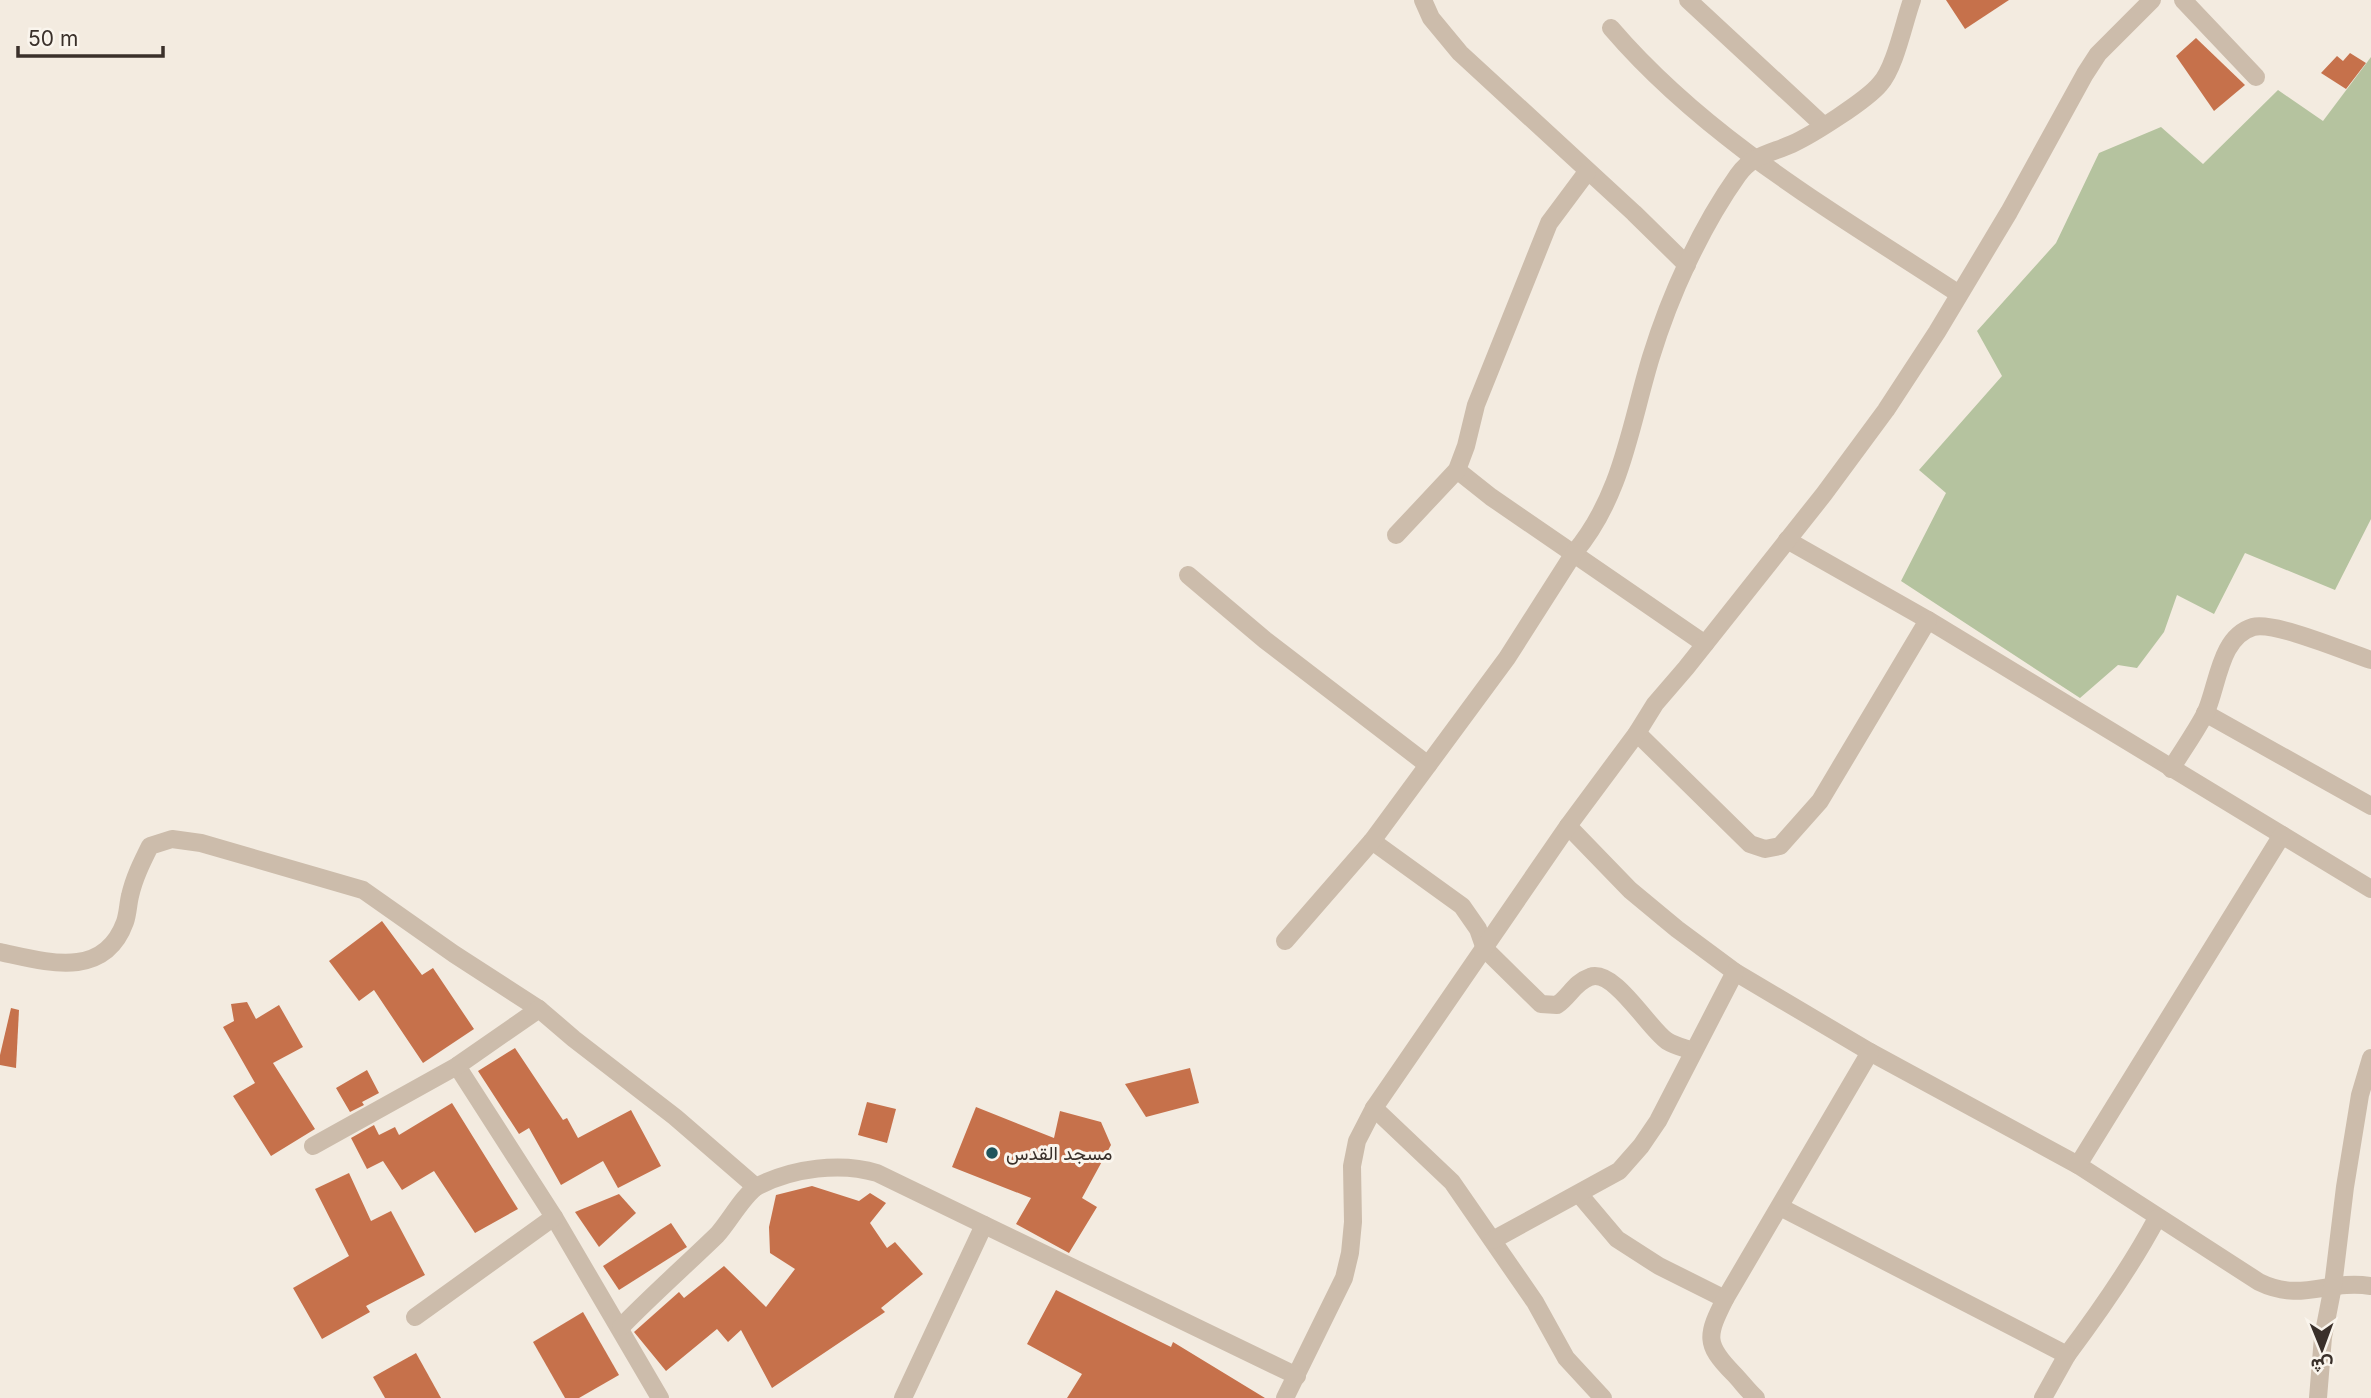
<svg xmlns="http://www.w3.org/2000/svg" width="2371" height="1398" viewBox="0 0 2371 1398" font-family="Inter,Vazirmatn,sans-serif">
	<style>
		.green { fill: #b5c39f }
		.building { fill: #c6714b }
		.lines { fill: none; stroke-linecap: round; stroke-linejoin: round }
		.minor { stroke: #ccbcab; stroke-width: 18 }
		.poi-dot { fill: #1f545c; stroke: #faf5ed; stroke-width: 2.5 }
		.labels { text-anchor: middle; dominant-baseline: central; stroke-width: 6; stroke-linejoin: round; paint-order: stroke }
		.poi-label { font-size: 19px; fill: #3a302a; stroke: #faf5ed; text-anchor: start }
	</style>
	<rect width="100%" height="100%" fill="#f3ebe0"/>
	<polygon class="green" points="2371,57 2371,519 2335,590 2245,553 2214,614 2177,595 2164,632 2137,668 2118,665 2080,698 1901,581 1946,493 1919,470 2002,376 1977,331 2056,243 2099,153 2161,127 2203,164 2278,90 2323,121"/>
	<g class="building">
		<polygon points="1946,0 2009,0 1965,29"/>
		<polygon points="2196,38 2245,85 2214,111 2176,56"/>
		<polygon points="2350,53 2366,63 2346,89 2321,73 2337,56 2343,61"/>
		<polygon points="382,921 422,975 433,968 474,1029 423,1063 374,990 359,1001 329,961"/>
		<polygon points="247,1002 256,1019 279,1005 303,1047 273,1063 315,1129 271,1156 233,1096 255,1083 223,1027 234,1021 231,1004"/>
		<polygon points="11,1008 19,1010 16,1068 0,1065 0,1055"/>
		<polygon points="515,1048 563,1120 567,1118 578,1138 631,1110 661,1166 618,1188 603,1161 561,1185 529,1128 519,1134 478,1071"/>
		<polygon points="1190,1068 1199,1103 1146,1117 1125,1084"/>
		<polygon points="367,1070 379,1093 362,1102 364,1105 350,1112 336,1088"/>
		<polygon points="867,1102 896,1109 887,1143 858,1135"/>
		<polygon points="452,1103 518,1209 475,1233 434,1171 402,1190 383,1161 367,1169 351,1138 374,1125 379,1135 395,1127 399,1135"/>
		<polygon points="976,1107 1054,1138 1060,1111 1101,1122 1111,1145 1082,1198 1097,1207 1069,1253 1016,1224 1031,1198 952,1167"/>
		<polygon points="349,1173 371,1221 391,1211 425,1275 366,1306 370,1312 322,1339 293,1288 349,1256 315,1189"/>
		<polygon points="812,1186 859,1201 870,1193 886,1203 870,1223 887,1248 895,1242 923,1274 881,1308 885,1312 772,1388 741,1330 728,1342 717,1329 666,1371 634,1332 679,1292 684,1298 724,1266 766,1307 795,1269 770,1253 769,1227 776,1195"/>
		<polygon points="619,1194 636,1213 599,1247 575,1212"/>
		<polygon points="671,1223 687,1247 619,1290 603,1266"/>
		<polygon points="1056,1290 1171,1347 1173,1342 1265,1398 1067,1398 1082,1374 1027,1344"/>
		<polygon points="583,1312 619,1375 579,1398 565,1398 533,1342"/>
		<polygon points="416,1353 441,1398 385,1398 373,1377"/>
	</g>
	<g class="lines">
		<g class="minor">
			<polyline points="1423,0 1431,18 1460,53 1634,213 1687,265"/>
			<polyline points="1688,0 1823,125"/>
			<polyline points="2183,0 2256,77"/>
			<path d="M1611 28C1707 140 1837 214 1959 294"/>
			<polyline points="1457,470 1491,497 1705,644"/>
			<polyline points="1396,535 1457,470 1466,446 1476,405 1549,223 1587,172"/>
			<polyline points="1787,540 1928,620 2371,889"/>
			<polyline points="1188,575 1265,640 1428,765"/>
			<polyline points="2205,713 2371,806"/>
			<polyline points="1637,733 1750,844 1765,849 1780,846 1820,801 1928,620"/>
			<path d="M2171 769C2182 751 2195 733 2205 714 2218 687 2219 637 2253 627 2274 621 2347 652 2371 660"/>
			<path d="M1568 826 1630 890 1677 929 1735 972 1870 1052 2078 1165 2259 1282C2302 1303 2328 1279 2371 1286"/>
			<path d="M1372 841 1462 906 1478 929 1485 949 1541 1004 1557 1005C1569 997 1575 982 1590 977 1614 968 1648 1028 1667 1041 1675 1046 1685 1048 1693 1051"/>
			<path d="M1285 941 1372 841 1507 658 1574 553C1622 496 1630 426 1651 357 1670 295 1701 227 1738 175 1752 155 1772 153 1792 144 1812 135 1867 100 1880 84 1895 68 1904 22 1912 0"/>
			<path d="M0 952C47 962 104 980 125 922 128 913 128 904 130 896 134 878 142 862 150 846L172 839 201 843 363 890 454 954 539 1009"/>
			<polyline points="457,1066 554,1217 660,1398"/>
			<polyline points="1374,1108 1452,1182 1535,1302 1566,1358 1603,1398"/>
			<polyline points="313,1146 457,1066 539,1009 574,1039 675,1117 756,1187"/>
			<polyline points="2078,1165 2282,835"/>
			<polyline points="1579,1194 1617,1239 1659,1266 1725,1299"/>
			<path d="M1780 1207 2067 1355C2100 1311 2131 1267 2157 1218"/>
			<polyline points="1493,1240 1619,1171 1641,1146 1658,1121 1735,972"/>
			<polyline points="415,1317 554,1217"/>
			<path d="M621 1327C652 1295 685 1266 717 1235 729 1222 744 1194 758 1186 793 1168 841 1162 877 1173L1297 1376"/>
			<polyline points="903,1398 984,1225"/>
			<polyline points="1285,1398 1344,1278 1350,1253 1353,1222 1352,1166 1357,1141 1374,1108 1568,826 1637,733 1655,704 1686,668 1824,494 1886,410 1937,332 2009,212 2085,74 2098,54 2152,0"/>
			<path d="M1756 1398C1747 1390 1741 1381 1733 1373 1704 1344 1707 1335 1725 1299L1870 1052"/>
			<polyline points="2043,1398 2067,1355"/>
			<polyline points="2318,1398 2323,1337 2333,1286 2345,1187 2360,1095 2371,1058"/>
		</g>
	</g>
	<circle class="poi-dot" cx="992" cy="1153" r="7"/>
	<g class="labels">
		<g class="poi-label">
			<text x="1006" y="1153">مسجد القدس</text>
		</g>
	</g>
	<g transform="translate(2322 1349) rotate(179)" stroke="#faf5ed" stroke-width="5" paint-order="stroke">
	<path d="M0-5L12 26L0 18L-12 26Z" fill="#3a302a"/>
	<text y="-10" font-size="19" font-weight="bold" text-anchor="middle" fill="#3a302a">ش</text>
	</g>
	<path d="M18 46v10h145v-10" fill="none" stroke="#3a302a" stroke-width="3.5"/>
	<text x="28" y="46" font-size="21" fill="#3a302a" stroke="#faf5ed" stroke-width="5" paint-order="stroke">50 m</text>
</svg>
